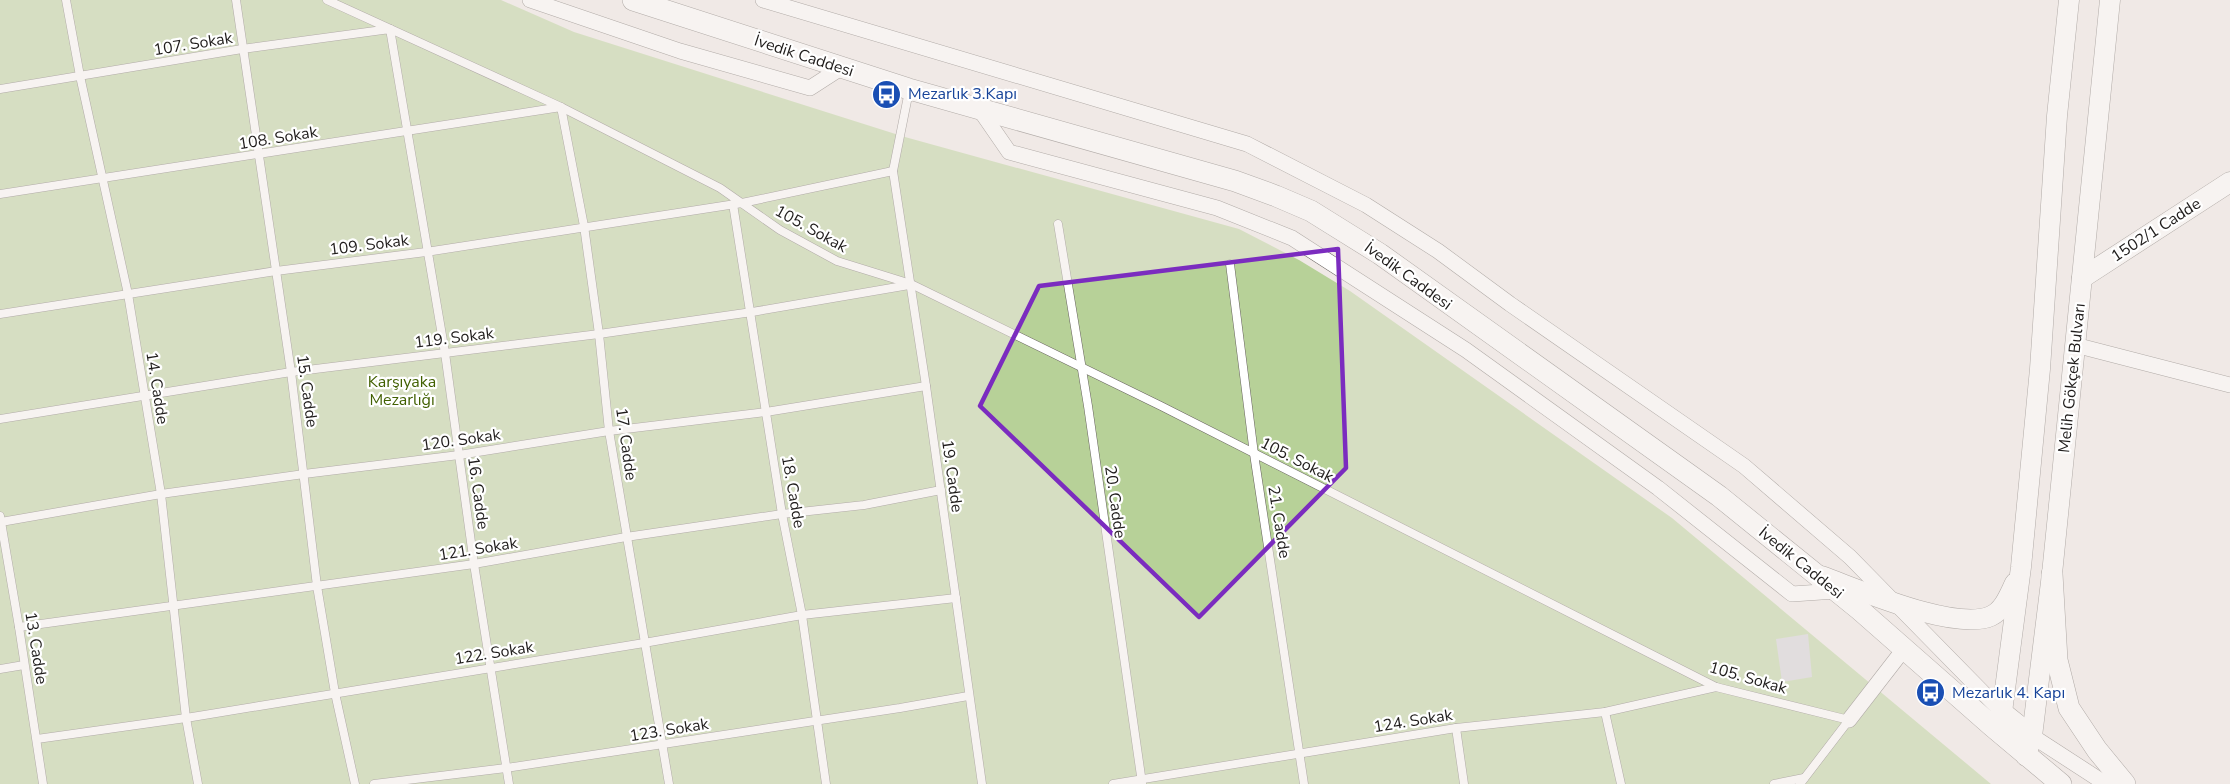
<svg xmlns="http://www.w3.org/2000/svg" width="2230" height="784" viewBox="0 0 2230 784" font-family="'Nunito Sans',sans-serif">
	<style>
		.green { fill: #b7d198 }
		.building { fill: #cfced4 }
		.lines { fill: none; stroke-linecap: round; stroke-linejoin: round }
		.service-casing { stroke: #65605d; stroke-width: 9 }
		.minor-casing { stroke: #65605d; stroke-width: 16 }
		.tertiary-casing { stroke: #65605d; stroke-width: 21 }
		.secondary-casing { stroke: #65605d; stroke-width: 22 }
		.service { stroke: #fff; stroke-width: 8 }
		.minor { stroke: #fff; stroke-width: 15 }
		.tertiary { stroke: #fff; stroke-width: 20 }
		.secondary { stroke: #fff; stroke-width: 21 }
		.marked { fill: none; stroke: #7b2cbf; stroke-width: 4.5; stroke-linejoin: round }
		.labels { text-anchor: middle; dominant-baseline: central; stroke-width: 4.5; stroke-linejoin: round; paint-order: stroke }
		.street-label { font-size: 16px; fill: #1f1c1b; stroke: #fff }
		.transit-label { font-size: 16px; fill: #164399; stroke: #fff; text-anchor: start }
		.park-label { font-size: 16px; fill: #416000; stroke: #fff }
	</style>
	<rect width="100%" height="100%" fill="#f0e9e6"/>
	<polygon class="green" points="0,0 501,0 574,32 905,137 1239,229 1299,260 1350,291 1672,518 1991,784 0,784"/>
	<polygon class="building" points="1808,634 1812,677 1782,682 1776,639"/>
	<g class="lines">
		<defs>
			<g id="service">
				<polyline points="66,0 80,76 128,294 161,494 186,718 198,784"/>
				<polyline points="236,0 291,372 317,586 335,693 355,784"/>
				<polyline points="327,0 561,107 720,188 780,230 837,261 911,284 1161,406 1716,687 1849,720 1800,784"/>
				<polyline points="0,89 242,49 390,29 445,353 474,564 509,784"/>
				<polyline points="909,91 893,171 926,386 982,784"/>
				<polyline points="0,194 561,107 584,226 599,334 609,431 669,784"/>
				<polyline points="733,204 782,514 802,615 826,784"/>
				<polyline points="1058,224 1088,406 1142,783"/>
				<polyline points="1230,264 1254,454 1304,784"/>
				<polyline points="0,314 276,271 426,252 742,203 893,171"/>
				<polyline points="0,419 291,372 599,334 752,312 909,285"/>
				<polyline points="0,516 19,627 43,784"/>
				<polyline points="1,522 161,494 304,474 459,455 609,431 766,412 926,386"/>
				<polyline points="19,627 474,564 626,537 782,514 864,505 941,490"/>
				<polyline points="0,669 24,665"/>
				<polyline points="1605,712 1621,784"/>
				<polyline points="1456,728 1464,784"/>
				<polyline points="37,739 186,718 644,643 802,615 956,598"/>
				<polyline points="374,784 506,768 900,708 968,696"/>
				<polyline points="1113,784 1456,728 1605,712 1716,687"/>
				<polyline points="1774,784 1804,778"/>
			</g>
			<g id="minor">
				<polyline points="530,0 680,51 810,88 841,68"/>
				<polyline points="763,0 1247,144 1366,205 1438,251 1510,304 1744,466 1850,557 2002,712"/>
				<polyline points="980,110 1009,152 1217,208 1292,238 1466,350 1658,488 1792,594 1836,591"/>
				<polyline points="2075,345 2230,385"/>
				<polyline points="1849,720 1904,649"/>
				<polyline points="2032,736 2106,784"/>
			</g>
			<g id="tertiary">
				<polyline points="2082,278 2230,182"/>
				<path d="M1821 576C1858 589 1955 632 1991 616 2004 610 2009 595 2015 583"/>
				<polyline points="2002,712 2032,736"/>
				<polyline points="1992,726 2002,712 2021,567 2040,369 2057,116 2069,0"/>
				<polyline points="2026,756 2032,736 2052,574 2110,0"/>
			</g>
			<g id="secondary">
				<polyline points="633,0 909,89 1235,181 1276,196 1311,211 1380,254 1719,496 1860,610 1992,726 2061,784"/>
				<polyline points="2052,574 2057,660 2069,708 2097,750 2125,784"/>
			</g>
		</defs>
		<use href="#service" class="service-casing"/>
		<use href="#minor" class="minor-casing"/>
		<use href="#tertiary" class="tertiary-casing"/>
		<use href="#secondary" class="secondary-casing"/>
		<use href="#service" class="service"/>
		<use href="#minor" class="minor"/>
		<use href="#tertiary" class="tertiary"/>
		<use href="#secondary" class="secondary"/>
	</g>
	<path d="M0 0H2230V784H0ZM1338 249 1346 468 1199 617 980 406 1039 286Z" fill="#f0e9e6" fill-opacity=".55" fill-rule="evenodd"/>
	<path class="marked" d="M1338 249 1346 468 1199 617 980 406 1039 286Z"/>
	<defs>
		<symbol id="bus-disc" viewBox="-11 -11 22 22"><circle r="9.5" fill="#1a4fb4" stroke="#fff"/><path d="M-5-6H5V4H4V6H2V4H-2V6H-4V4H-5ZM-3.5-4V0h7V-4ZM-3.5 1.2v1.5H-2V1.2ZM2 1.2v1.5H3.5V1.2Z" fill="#fff"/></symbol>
	</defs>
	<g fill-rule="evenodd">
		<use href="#bus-disc" x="870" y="78" width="33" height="33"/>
		<use href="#bus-disc" x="1914" y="676" width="33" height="33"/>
	</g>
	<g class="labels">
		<g class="street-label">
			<text transform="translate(193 44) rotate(-9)">107. Sokak</text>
			<text transform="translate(804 56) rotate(18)">İvedik Caddesi</text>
			<text transform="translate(278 138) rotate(-9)">108. Sokak</text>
			<text transform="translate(811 229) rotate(29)">105. Sokak</text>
			<text transform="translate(2156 230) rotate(-33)">1502/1 Cadde</text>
			<text transform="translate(369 245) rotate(-7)">109. Sokak</text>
			<text transform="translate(1408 276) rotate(36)">İvedik Caddesi</text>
			<text transform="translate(454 338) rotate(-7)">119. Sokak</text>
			<text transform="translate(2072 378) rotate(-84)">Melih Gökçek Bulvarı</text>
			<text transform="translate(157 388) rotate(81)">14. Cadde</text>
			<text transform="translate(307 391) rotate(82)">15. Cadde</text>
			<text transform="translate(461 440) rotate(-8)">120. Sokak</text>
			<text transform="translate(626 444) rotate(82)">17. Cadde</text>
			<text transform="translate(1297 460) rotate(27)">105. Sokak</text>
			<text transform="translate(952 476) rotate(82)">19. Cadde</text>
			<text transform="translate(793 492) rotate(80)">18. Cadde</text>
			<text transform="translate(478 493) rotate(82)">16. Cadde</text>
			<text transform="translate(1115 502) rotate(82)">20. Cadde</text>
			<text transform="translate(1279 522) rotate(81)">21. Cadde</text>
			<text transform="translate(478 549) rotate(-9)">121. Sokak</text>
			<text transform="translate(1801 563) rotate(39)">İvedik Caddesi</text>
			<text transform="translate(36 648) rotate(81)">13. Cadde</text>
			<text transform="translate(494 653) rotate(-9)">122. Sokak</text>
			<text transform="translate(1748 678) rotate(16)">105. Sokak</text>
			<text transform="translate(1413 721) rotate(-9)">124. Sokak</text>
			<text transform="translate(669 730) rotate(-9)">123. Sokak</text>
		</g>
		<g class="transit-label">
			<text x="908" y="94">Mezarlık 3.Kapı</text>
			<text x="1952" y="693">Mezarlık 4. Kapı</text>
		</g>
		<g class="park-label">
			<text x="402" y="382">Karşıyaka<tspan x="402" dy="18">Mezarlığı</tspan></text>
		</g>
	</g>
</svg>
